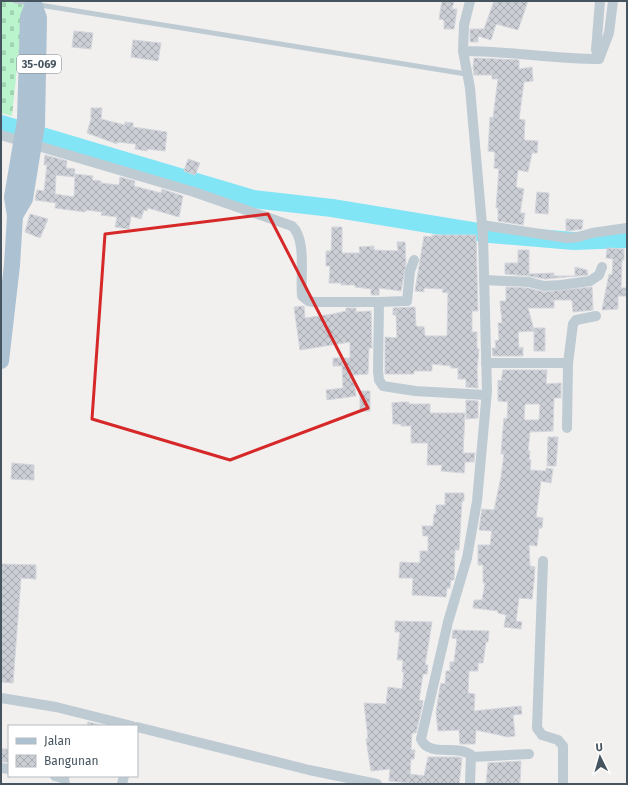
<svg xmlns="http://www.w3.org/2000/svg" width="628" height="785" viewBox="0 0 628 785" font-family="'Fira Sans',sans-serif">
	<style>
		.cemetery { fill: url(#cemetery-stones) }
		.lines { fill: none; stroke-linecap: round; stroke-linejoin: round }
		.river { stroke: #82e5f5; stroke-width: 18 }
		.building { fill: url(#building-cross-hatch); stroke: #d3d6dc; fill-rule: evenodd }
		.service { stroke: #becbd3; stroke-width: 5 }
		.minor { stroke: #becbd3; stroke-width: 10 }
		.primary { stroke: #acc1d1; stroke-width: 16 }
		.marked { fill: none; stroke: #d62828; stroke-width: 3; stroke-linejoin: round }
		.labels { text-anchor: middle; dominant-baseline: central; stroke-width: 4; stroke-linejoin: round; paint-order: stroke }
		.shield { fill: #fff; stroke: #7d878f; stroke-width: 1 }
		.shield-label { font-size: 11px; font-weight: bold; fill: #45545f }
	</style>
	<defs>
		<pattern id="cemetery-stones" width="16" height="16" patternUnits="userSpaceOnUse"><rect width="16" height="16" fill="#b9f4cc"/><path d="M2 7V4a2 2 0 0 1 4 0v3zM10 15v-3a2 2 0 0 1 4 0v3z" fill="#a0d3b2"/></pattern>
		<pattern id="building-cross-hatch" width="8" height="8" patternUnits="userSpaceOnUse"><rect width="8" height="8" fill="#cbcfd5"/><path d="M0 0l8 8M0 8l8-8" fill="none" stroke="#a7abb0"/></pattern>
	</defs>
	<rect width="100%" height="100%" fill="#f2efef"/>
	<polygon class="cemetery" points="1,1 24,1 12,116 1,113"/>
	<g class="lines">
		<polyline class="river" points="1,124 253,199 332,208 490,234 574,241 627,239"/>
	</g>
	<g class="building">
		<polygon points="442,1 454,1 452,9 457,9 454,29 444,29 444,20 439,19"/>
		<polygon points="494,1 528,1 518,30 496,24 491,40 478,36 478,42 470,42 470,29 484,29"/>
		<polygon points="74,31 93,33 91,49 72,47"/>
		<polygon points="133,40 161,43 158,61 131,57"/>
		<polygon points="474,58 519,60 519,69 532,67 533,81 524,82 519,119 525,120 524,140 538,141 537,153 532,153 528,172 518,170 516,187 524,189 520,213 525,213 523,225 498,221 498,208 496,208 499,169 494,168 495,152 488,151 490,117 493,118 498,79 492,79 492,75 474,75 473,67"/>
		<polygon points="91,108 102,108 101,119 125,125 125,122 133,123 133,127 167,132 165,151 147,149 147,151 135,149 136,144 117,142 117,144 87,133 91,119"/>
		<polygon points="45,155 67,161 66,168 75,169 74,177 56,175 55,194 74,197 75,174 93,176 92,180 101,181 101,183 119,185 120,177 135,181 134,186 161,193 162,189 183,196 179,217 148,208 147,211 144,210 141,219 131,216 129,229 115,227 117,217 101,215 102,212 86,210 85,212 55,208 56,203 35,200 37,190 44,191 47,165 44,165"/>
		<polygon points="188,159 200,163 195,175 184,171"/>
		<polygon points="537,192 549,193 548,214 535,213"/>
		<polygon points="30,214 48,219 40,238 25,232"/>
		<polygon points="566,219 583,220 582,229 566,231"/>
		<polygon points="332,227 342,227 342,253 360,253 359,247 374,246 374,250 398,251 397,242 405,242 406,264 401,291 379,288 379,295 371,295 371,289 355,287 355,285 341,285 341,283 329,283 330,266 326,266 326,251 331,251"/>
		<polygon points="432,235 476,235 478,311 472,311 472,332 477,332 477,349 479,349 477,369 478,388 466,387 466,379 458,379 458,368 451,368 451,366 432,364 432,371 414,371 414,374 385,374 385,337 397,338 396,315 393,315 393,308 415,307 416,326 424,327 425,336 447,336 448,293 442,292 443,289 424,288 424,292 415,291 424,236 432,237"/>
		<polygon points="607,248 624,249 624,260 622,260 621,288 627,288 627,296 618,296 618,309 602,310 609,274 612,275 613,259 606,258"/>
		<polygon points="518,250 529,250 529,274 554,273 554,276 575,276 575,267 587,270 588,275 545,279 529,276 505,274 505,263 518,263"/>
		<polygon points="506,287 528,288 544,292 592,287 593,310 573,312 572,300 554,300 554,308 528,308 534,330 534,328 545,328 545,351 534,351 534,331 518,332 519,348 523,347 523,356 493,356 492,348 496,348 495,341 499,340 498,323 502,323 500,301 506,301"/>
		<polygon points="304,306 305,318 333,314 346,311 346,308 356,308 356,312 371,311 372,348 369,348 368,374 353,375 356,396 327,400 326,390 343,388 342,366 333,366 333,358 350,358 350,342 300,350 294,307"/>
		<path d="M503 370H547L546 384 561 383V398H554L553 431 530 432 528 451H530L529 460H531L530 470 546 471V468L553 469 551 483 541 481 536 517 543 518 542 528H539L537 546 529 545 530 566 535 567 534 581 532 599 519 598 516 621 522 622 521 629 504 627 506 615 498 613V611L473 608 474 600H482L485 583H483V565H478V545H490L492 531 479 530 482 509 494 510 501 477 504 454H501L503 428 504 418 507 419 508 402 498 401V380L501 381ZM525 404H540L539 420H524Z"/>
		<rect x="360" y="391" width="10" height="20"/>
		<polygon points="466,400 478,401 478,418 466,419"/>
		<polygon points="401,402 409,402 409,404 430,404 430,413 465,413 463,453 475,453 474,462 465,462 464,473 441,471 442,465 427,465 428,443 411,443 411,426 401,426 401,424 393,424 392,403"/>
		<polygon points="548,437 558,437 556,466 547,466"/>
		<polygon points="12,463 34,465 34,480 11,479"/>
		<polygon points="445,493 464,493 464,501 462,501 459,550 455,550 454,580 451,580 450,588 447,588 446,597 412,595 413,578 399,578 400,562 420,563 420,551 428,551 428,536 423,536 422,526 433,526 434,514 436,514 436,505 445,505"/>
		<polygon points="1,564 36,565 36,579 21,578 13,683 1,682"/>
		<polygon points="395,621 432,622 425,665 428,665 427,674 423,674 419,700 423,701 422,707 416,733 412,733 411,750 415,750 414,759 411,759 410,774 424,776 428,757 458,757 462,758 459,784 419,784 389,781 390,769 371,771 366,739 368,738 364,703 386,704 388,687 402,689 404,672 402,672 403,660 397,660 400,632 395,632"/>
		<polygon points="453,630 489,631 488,642 486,642 483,663 478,663 478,671 469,671 468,693 475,694 474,711 521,706 522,714 513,715 515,736 508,737 476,730 475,744 460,744 459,730 438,731 436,713 439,693 441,683 445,684 446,671 450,671 450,662 454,662 457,639 452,638"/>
		<polygon points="88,722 105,726 87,726"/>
		<rect x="1" y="749" width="8" height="13"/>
		<polygon points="521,761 520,783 486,784 488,763"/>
	</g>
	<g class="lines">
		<polyline class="service" points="15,1 466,74"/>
		<g class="minor">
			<path d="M470 1 464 25 463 51 470 88 483 236 487 391 477 501 467 558 448 622 421 739C429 758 457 744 471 755L470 784"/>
			<path d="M463 51C509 51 554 59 599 59L596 50 600 1"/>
			<polyline points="599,59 609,33 613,1"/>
			<path d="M1 135 194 192 292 226C307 240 300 276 302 296L308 301 314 302H379L378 371 379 380 383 386 415 391 486 395"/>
			<polyline points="482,225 567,238 578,237 592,233 627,228"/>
			<polyline points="484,280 529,282 544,286 561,285 590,281 599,275 602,267"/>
			<polyline points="379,302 407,301 410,271 414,260"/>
			<polyline points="486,363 568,363 573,324 576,320 596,316"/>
			<polyline points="567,428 568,363"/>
			<polyline points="543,561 537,728 542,735 558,740 563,746 563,784"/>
			<polyline points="1,698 56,707 132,726"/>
			<polyline points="137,727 309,770 377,784"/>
			<polyline points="472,757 529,754"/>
			<polyline points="1,768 9,769"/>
			<polyline points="55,776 64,778 65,784"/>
			<polyline points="122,784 124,776"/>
		</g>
		<g class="primary">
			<polyline points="15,216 25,199 37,125 39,18 34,4"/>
			<polyline points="1,361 12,265 15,216 12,197 25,120 28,17 34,1"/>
		</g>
	</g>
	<path class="marked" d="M268 214 368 408 230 460 92 419 105 234Z"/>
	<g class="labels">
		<rect class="shield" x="17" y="55" width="44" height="18" rx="3"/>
		<g class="shield-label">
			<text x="39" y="64">35-069</text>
		</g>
	</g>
	<rect width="628" height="785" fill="none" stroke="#45545f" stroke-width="4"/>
	<rect x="8" y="725" width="130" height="52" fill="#ffffff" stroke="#b5bbbf"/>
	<rect x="16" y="738" width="20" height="6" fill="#acc1d1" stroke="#b5bbbf"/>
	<text x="44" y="745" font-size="12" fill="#45545f">Jalan</text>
	<rect x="16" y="755" width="20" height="12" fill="url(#building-cross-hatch)" stroke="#b5bbbf"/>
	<text x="44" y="765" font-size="12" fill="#45545f">Bangunan</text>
	<g transform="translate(600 757) rotate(355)" stroke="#ffffff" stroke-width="3" paint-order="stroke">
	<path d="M0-3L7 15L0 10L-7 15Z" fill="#45545f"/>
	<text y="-6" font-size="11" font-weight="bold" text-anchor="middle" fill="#45545f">U</text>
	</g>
</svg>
